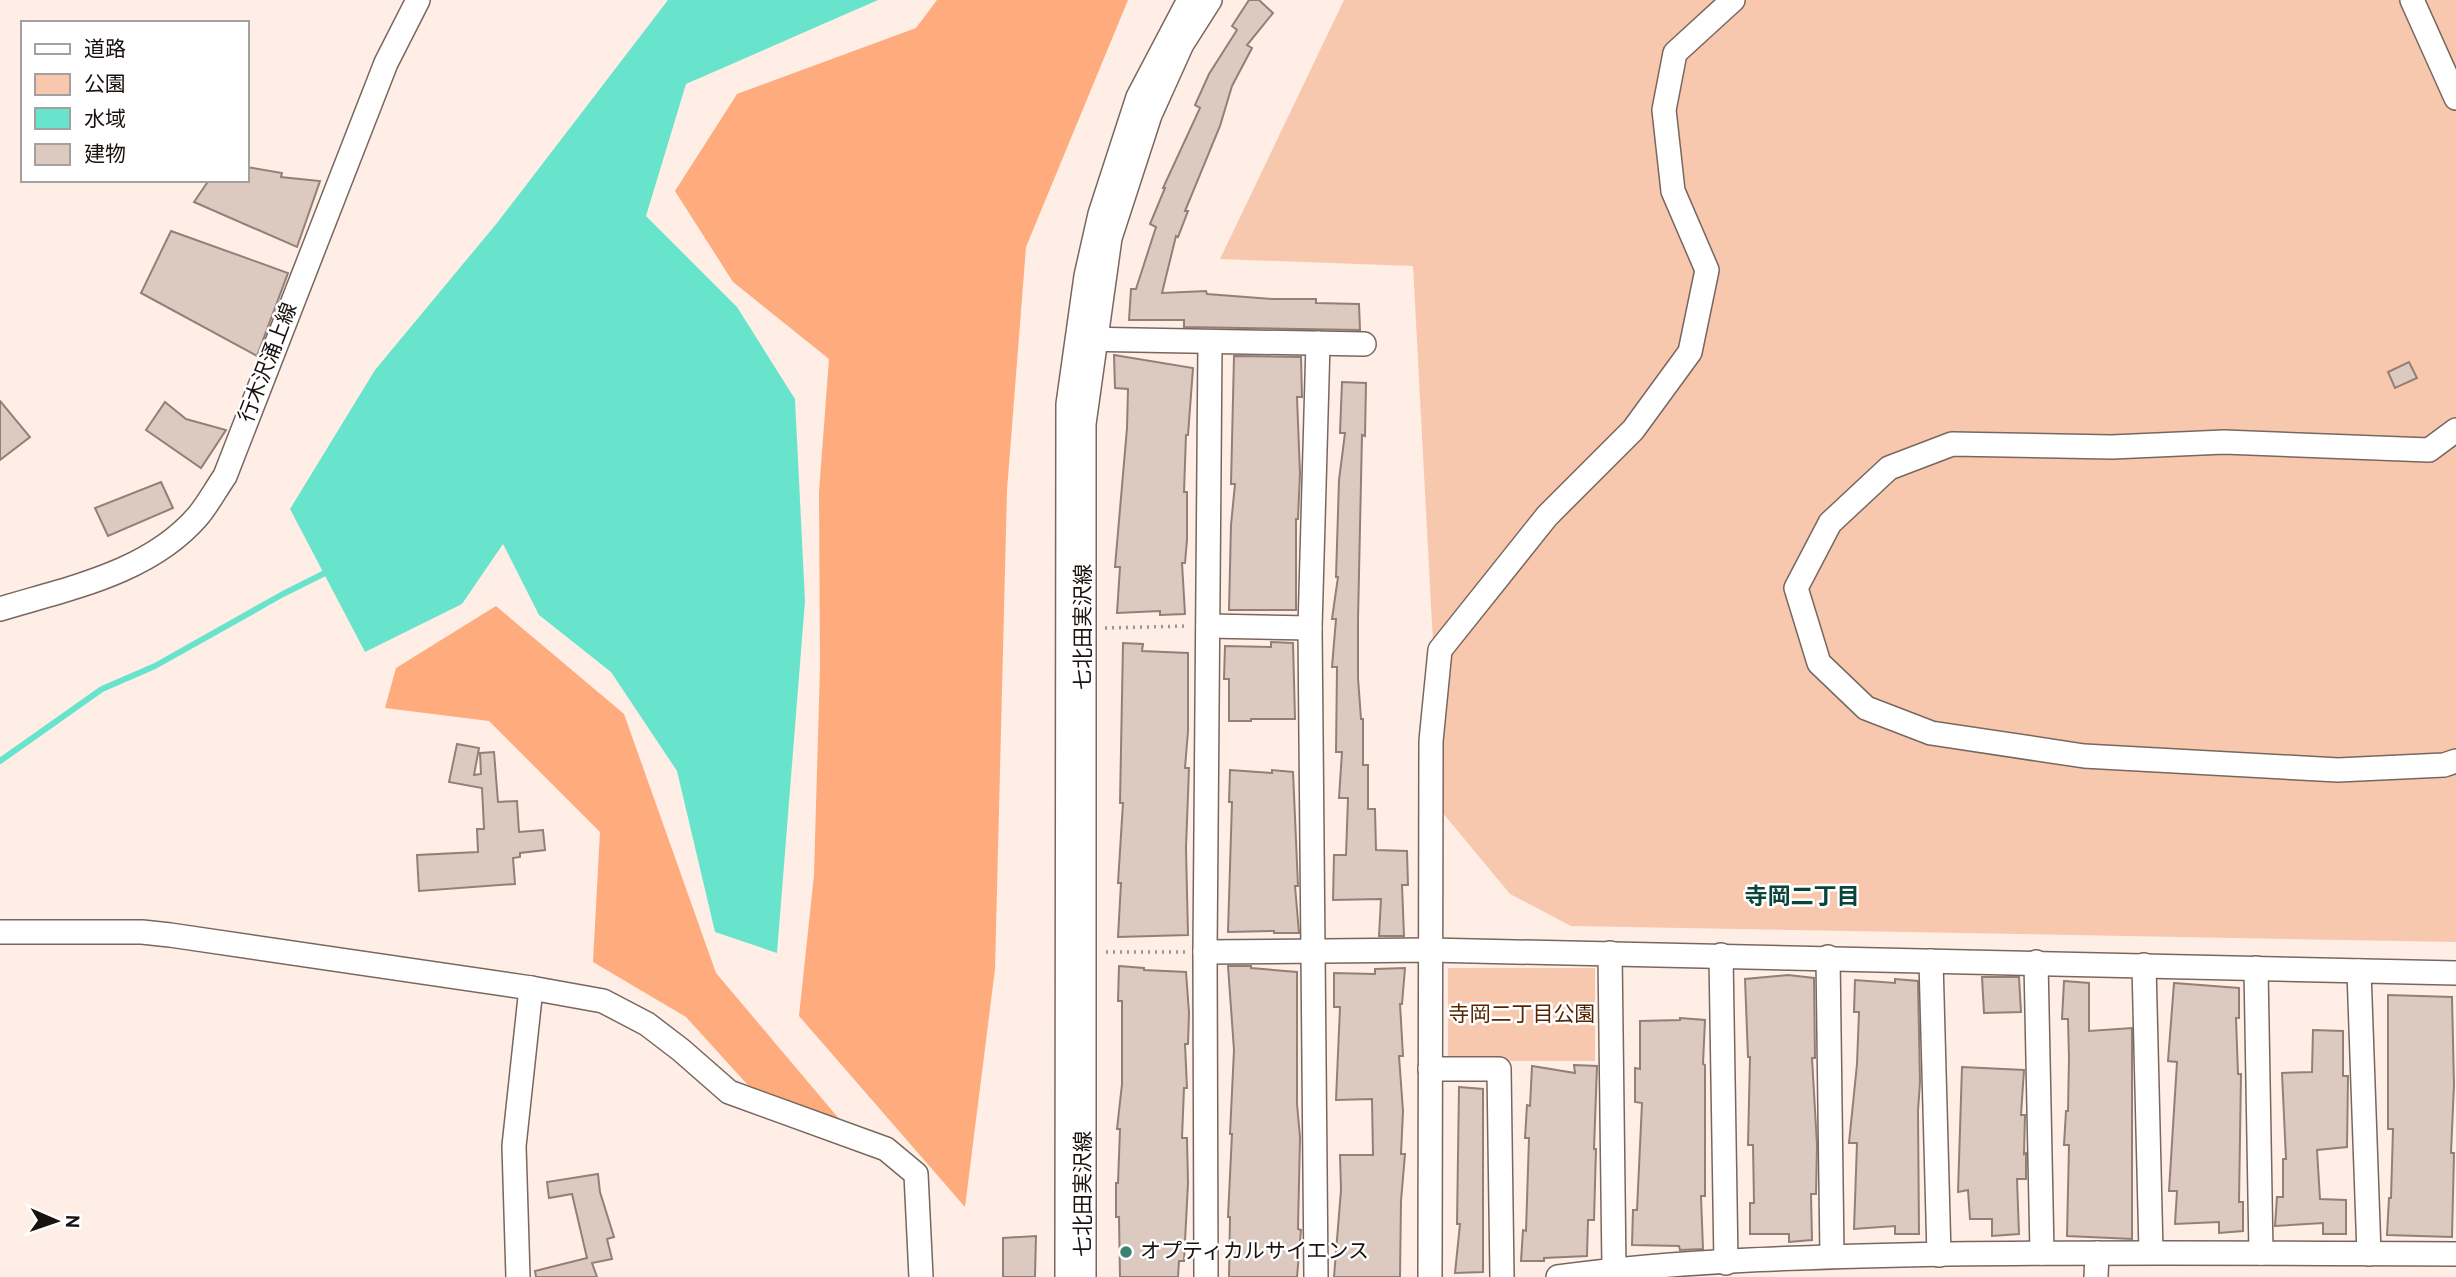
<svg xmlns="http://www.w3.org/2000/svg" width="2456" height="1277" viewBox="0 0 2456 1277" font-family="Overpass,'Noto Sans JP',sans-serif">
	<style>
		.green { fill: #f8c8ae }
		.forest { fill: #feab7d }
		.water { fill: #69e4cc }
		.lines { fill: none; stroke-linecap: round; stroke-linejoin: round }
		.stream { stroke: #69e4cc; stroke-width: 6 }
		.building { fill: #dcc9bf; stroke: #928077; stroke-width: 2 }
		.minor-casing { stroke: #78675e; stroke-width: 26 }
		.path { stroke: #a0948d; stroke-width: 3.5; stroke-dasharray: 2 5; stroke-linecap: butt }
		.minor { stroke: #fff; stroke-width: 23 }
		.poi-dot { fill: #3e8173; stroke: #fff; stroke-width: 2.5 }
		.labels { text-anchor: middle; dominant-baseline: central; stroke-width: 5; stroke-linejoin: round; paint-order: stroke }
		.street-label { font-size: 21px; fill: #19120f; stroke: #fff }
		.park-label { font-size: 21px; fill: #572400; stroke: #fff }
		.poi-label { font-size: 21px; fill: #19120f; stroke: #fff; text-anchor: start }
		.neighbourhood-label { font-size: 23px; font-weight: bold; fill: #09453b; stroke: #fff }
	</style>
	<rect width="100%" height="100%" fill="#feeee5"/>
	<g class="green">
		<polygon points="1344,0 2456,0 2456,942 1571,926 1510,894 1442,812 1413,266 1220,259"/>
		<rect x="1448" y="968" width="147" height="93"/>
	</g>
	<g class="forest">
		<polygon points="937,0 1128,0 1026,247 1007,490 995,969 965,1207 799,1016 814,875 820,667 819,492 829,359 733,282 675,191 737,94 916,28"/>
		<polygon points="496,606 624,714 716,973 851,1133 756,1094 686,1017 593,962 600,832 489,721 385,708 396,668"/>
	</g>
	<polygon class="water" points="668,0 878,0 686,84 646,216 737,307 795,399 805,601 777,953 715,932 677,771 611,672 539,615 503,544 462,604 365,652 290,509 375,370 497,223"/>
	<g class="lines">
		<polyline class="stream" points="0,761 102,689 155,666 283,594 329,571"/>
	</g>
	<g class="building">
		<polygon points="1249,0 1259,0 1273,13 1247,45 1252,48 1232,86 1220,126 1185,211 1188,211 1178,237 1176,236 1162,293 1206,291 1207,294 1273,299 1316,299 1316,303 1359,304 1360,330 1184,327 1184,320 1129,320 1131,289 1136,289 1156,227 1150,224 1165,188 1163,188 1200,108 1195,105 1209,74 1237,30 1232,26"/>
		<polygon points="247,167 282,173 281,177 320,181 297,247 194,202 209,180 247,180"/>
		<polygon points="171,231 288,273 257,356 141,293"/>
		<polygon points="1114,355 1193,368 1188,435 1186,435 1184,492 1187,492 1187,540 1185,563 1182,563 1185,614 1160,615 1160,611 1117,613 1120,567 1115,567 1127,428 1128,389 1115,388"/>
		<polygon points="1234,356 1301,357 1302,397 1297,397 1300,473 1298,519 1296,519 1296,610 1229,610 1231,525 1235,484 1231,484"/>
		<polygon points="2409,362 2417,378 2395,388 2388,372"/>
		<polygon points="1342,382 1366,383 1365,436 1362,435 1358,620 1358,678 1361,719 1363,719 1363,765 1368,765 1368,809 1375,809 1376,850 1407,851 1408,885 1402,885 1404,936 1379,936 1381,899 1333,900 1334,855 1346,855 1348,798 1339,798 1342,752 1336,752 1337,667 1332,667 1336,619 1332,619 1338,577 1336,577 1339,480 1345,433 1340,433"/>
		<polygon points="0,401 30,437 0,460"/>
		<polygon points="165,402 186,419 226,430 201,468 146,430"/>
		<polygon points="161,482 173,508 108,536 95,508"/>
		<polygon points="1271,642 1293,643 1295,719 1251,719 1251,721 1229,721 1229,679 1224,679 1225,646 1271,647"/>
		<polygon points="1123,643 1143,644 1142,651 1188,653 1188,731 1185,768 1189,768 1186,848 1188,935 1118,937 1121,883 1118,883 1123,803 1120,803"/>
		<polygon points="457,744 479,748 474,775 481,774 480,753 494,752 498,802 517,801 519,832 543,830 545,850 520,853 520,857 513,858 515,884 419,891 417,855 478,852 477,829 484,829 482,788 449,782"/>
		<polygon points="1230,770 1272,773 1272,770 1293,772 1298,886 1295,886 1299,933 1274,933 1274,931 1228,932 1232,802 1229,802"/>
		<polygon points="1119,966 1144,968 1144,970 1186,972 1189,1013 1188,1044 1185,1044 1187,1088 1184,1088 1182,1138 1187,1138 1188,1183 1184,1261 1179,1261 1178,1277 1120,1277 1119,1217 1116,1217 1116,1183 1118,1183 1120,1129 1117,1129 1122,1084 1122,1001 1118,1001"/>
		<polygon points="1228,966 1251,966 1251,968 1297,972 1297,1104 1300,1137 1298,1229 1301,1230 1297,1277 1229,1277 1230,1217 1228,1217 1232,1134 1230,1134 1234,1050"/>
		<polygon points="1405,968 1402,1004 1400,1004 1403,1056 1399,1056 1403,1111 1401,1154 1405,1154 1401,1201 1400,1277 1334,1277 1341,1190 1340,1155 1373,1155 1372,1099 1336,1100 1340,1007 1334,1007 1334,973 1375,974 1375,969"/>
		<polygon points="1788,975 1814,978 1815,1058 1812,1058 1817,1145 1816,1194 1811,1194 1812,1240 1789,1242 1789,1234 1750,1234 1750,1203 1754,1203 1753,1145 1748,1145 1750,1057 1748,1057 1745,979"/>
		<polygon points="1982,977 2019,977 2021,1012 1984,1013"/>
		<polygon points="1895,979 1918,981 1920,1082 1918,1111 1919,1234 1895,1234 1895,1226 1854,1229 1857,1143 1849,1143 1857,1064 1859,1012 1854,1012 1855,980 1895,983"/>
		<polygon points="2064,981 2089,983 2089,1031 2132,1028 2132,1239 2067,1236 2069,1145 2064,1145 2066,1111 2068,1111 2069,1058 2068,1019 2062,1019"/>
		<polygon points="2174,983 2239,988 2239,1018 2236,1018 2238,1074 2241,1074 2239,1202 2243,1202 2243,1231 2219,1233 2219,1222 2175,1224 2177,1191 2169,1191 2177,1062 2168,1061"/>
		<polygon points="2388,995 2452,997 2454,1085 2451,1153 2454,1153 2452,1237 2387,1235 2389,1198 2391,1198 2393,1129 2388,1129"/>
		<polygon points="1680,1018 1705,1020 1703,1064 1705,1065 1705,1196 1701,1196 1703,1249 1680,1250 1679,1246 1632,1245 1633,1210 1637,1210 1642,1103 1635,1102 1635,1068 1640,1069 1640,1021 1680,1020"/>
		<polygon points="2313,1030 2343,1031 2343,1076 2348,1076 2347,1147 2317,1150 2320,1199 2346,1200 2346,1234 2323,1234 2323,1223 2275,1226 2277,1197 2283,1197 2283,1159 2286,1159 2282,1073 2312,1072"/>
		<polygon points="1574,1065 1597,1066 1594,1149 1596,1149 1594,1220 1588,1220 1587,1256 1544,1258 1544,1261 1521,1261 1523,1230 1526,1231 1529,1138 1525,1138 1527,1105 1530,1106 1532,1066 1575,1073"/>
		<polygon points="1962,1067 2024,1070 2021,1115 2025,1115 2024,1154 2026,1153 2026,1179 2017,1179 2019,1234 1992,1236 1992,1219 1970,1219 1968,1190 1958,1192"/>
		<polygon points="1459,1087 1483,1089 1483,1272 1455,1273 1460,1224 1457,1224"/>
		<polygon points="598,1174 600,1192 614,1237 607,1239 612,1259 592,1263 597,1277 536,1277 535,1271 587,1258 572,1194 549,1198 547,1182"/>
		<polygon points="1036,1236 1035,1277 1003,1277 1003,1238"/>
	</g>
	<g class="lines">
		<defs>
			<g id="minor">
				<polyline points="2412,0 2456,98"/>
				<polyline points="1080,339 1364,344"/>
				<polyline points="2456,430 2429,450 2224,442 2112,447 1952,444 1889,468 1830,523 1796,588 1819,663 1866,708 1931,733 2084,756 2338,770 2444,765 2456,761"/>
				<path d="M0 609C69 588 149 573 198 516 208 504 216 489 225 476L386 63 418 0"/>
				<polyline points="1208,626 1310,628"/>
				<polyline points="0,932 142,932 170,935 531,988 514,1146 518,1277"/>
				<polyline points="1205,952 1430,950 2456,973"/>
				<polyline points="1610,953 1614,1269"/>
				<polyline points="1721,955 1726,1263"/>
				<polyline points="1828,957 1832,1256"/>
				<polyline points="1931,961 1939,1255"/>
				<polyline points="2036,962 2042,1253"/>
				<polyline points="2144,965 2151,1252"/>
				<polyline points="2256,968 2261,1253"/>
				<polyline points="2359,971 2369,1254"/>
				<polyline points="531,988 603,1001 647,1024 681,1050 729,1092 886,1149 916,1174 921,1277"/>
				<polyline points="1430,1069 1499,1069 1502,1277"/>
				<polyline points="1067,1277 1068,404 1086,276 1100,214 1138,97 1189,0"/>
				<polyline points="1084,1277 1084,424 1110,238 1150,115 1182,44 1210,0"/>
				<polyline points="1206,1277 1205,952 1210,342"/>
				<polyline points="1316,1277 1310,628 1318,343"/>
				<polyline points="1430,1277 1431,741 1440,650 1547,516 1633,430 1690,352 1707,270 1673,191 1664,110 1675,53 1733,0"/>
				<path d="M1558 1277C1687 1259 1818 1257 1948 1254 2118 1252 2287 1253 2456 1254"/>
				<polyline points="2096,1277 2097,1253"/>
			</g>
		</defs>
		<use href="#minor" class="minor-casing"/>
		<g class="path">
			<polyline points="1105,628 1188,626"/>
			<polyline points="1106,952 1185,952"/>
		</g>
		<use href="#minor" class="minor"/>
	</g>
	<circle class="poi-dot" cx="1126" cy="1252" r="7"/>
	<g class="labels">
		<g class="street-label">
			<text transform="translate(269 363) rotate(-69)">行木沢涌上線</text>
			<text transform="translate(1084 627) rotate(-90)">七北田実沢線</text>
			<text transform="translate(1084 1194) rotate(-90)">七北田実沢線</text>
		</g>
		<g class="park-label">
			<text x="1522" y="1015">寺岡二丁目公園</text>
		</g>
		<g class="poi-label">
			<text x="1140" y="1252">オプティカルサイエンス</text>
		</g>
		<g class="neighbourhood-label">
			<text x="1802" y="898">寺岡二丁目</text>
		</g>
	</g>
	<rect x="21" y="21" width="228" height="161" fill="#ffffff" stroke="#a3a09f" stroke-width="2"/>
	<rect x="35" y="44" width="35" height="10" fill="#ffffff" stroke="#a3a09f" stroke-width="2"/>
	<text x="84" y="56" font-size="21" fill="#19120f">道路</text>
	<rect x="35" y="74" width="35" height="21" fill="#f8c8ae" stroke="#a3a09f" stroke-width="2"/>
	<text x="84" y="91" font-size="21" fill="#19120f">公園</text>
	<rect x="35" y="108" width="35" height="21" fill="#69e4cc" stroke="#a3a09f" stroke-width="2"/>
	<text x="84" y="126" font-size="21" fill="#19120f">水域</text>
	<rect x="35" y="144" width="35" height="21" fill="#dcc9bf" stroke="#a3a09f" stroke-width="2"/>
	<text x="84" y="161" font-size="21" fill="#19120f">建物</text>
	<g transform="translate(56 1221) rotate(92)" stroke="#ffffff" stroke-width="5" paint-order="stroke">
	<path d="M0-5L12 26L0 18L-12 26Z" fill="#19120f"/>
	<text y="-10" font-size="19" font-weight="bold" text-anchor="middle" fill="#19120f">N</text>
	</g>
</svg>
